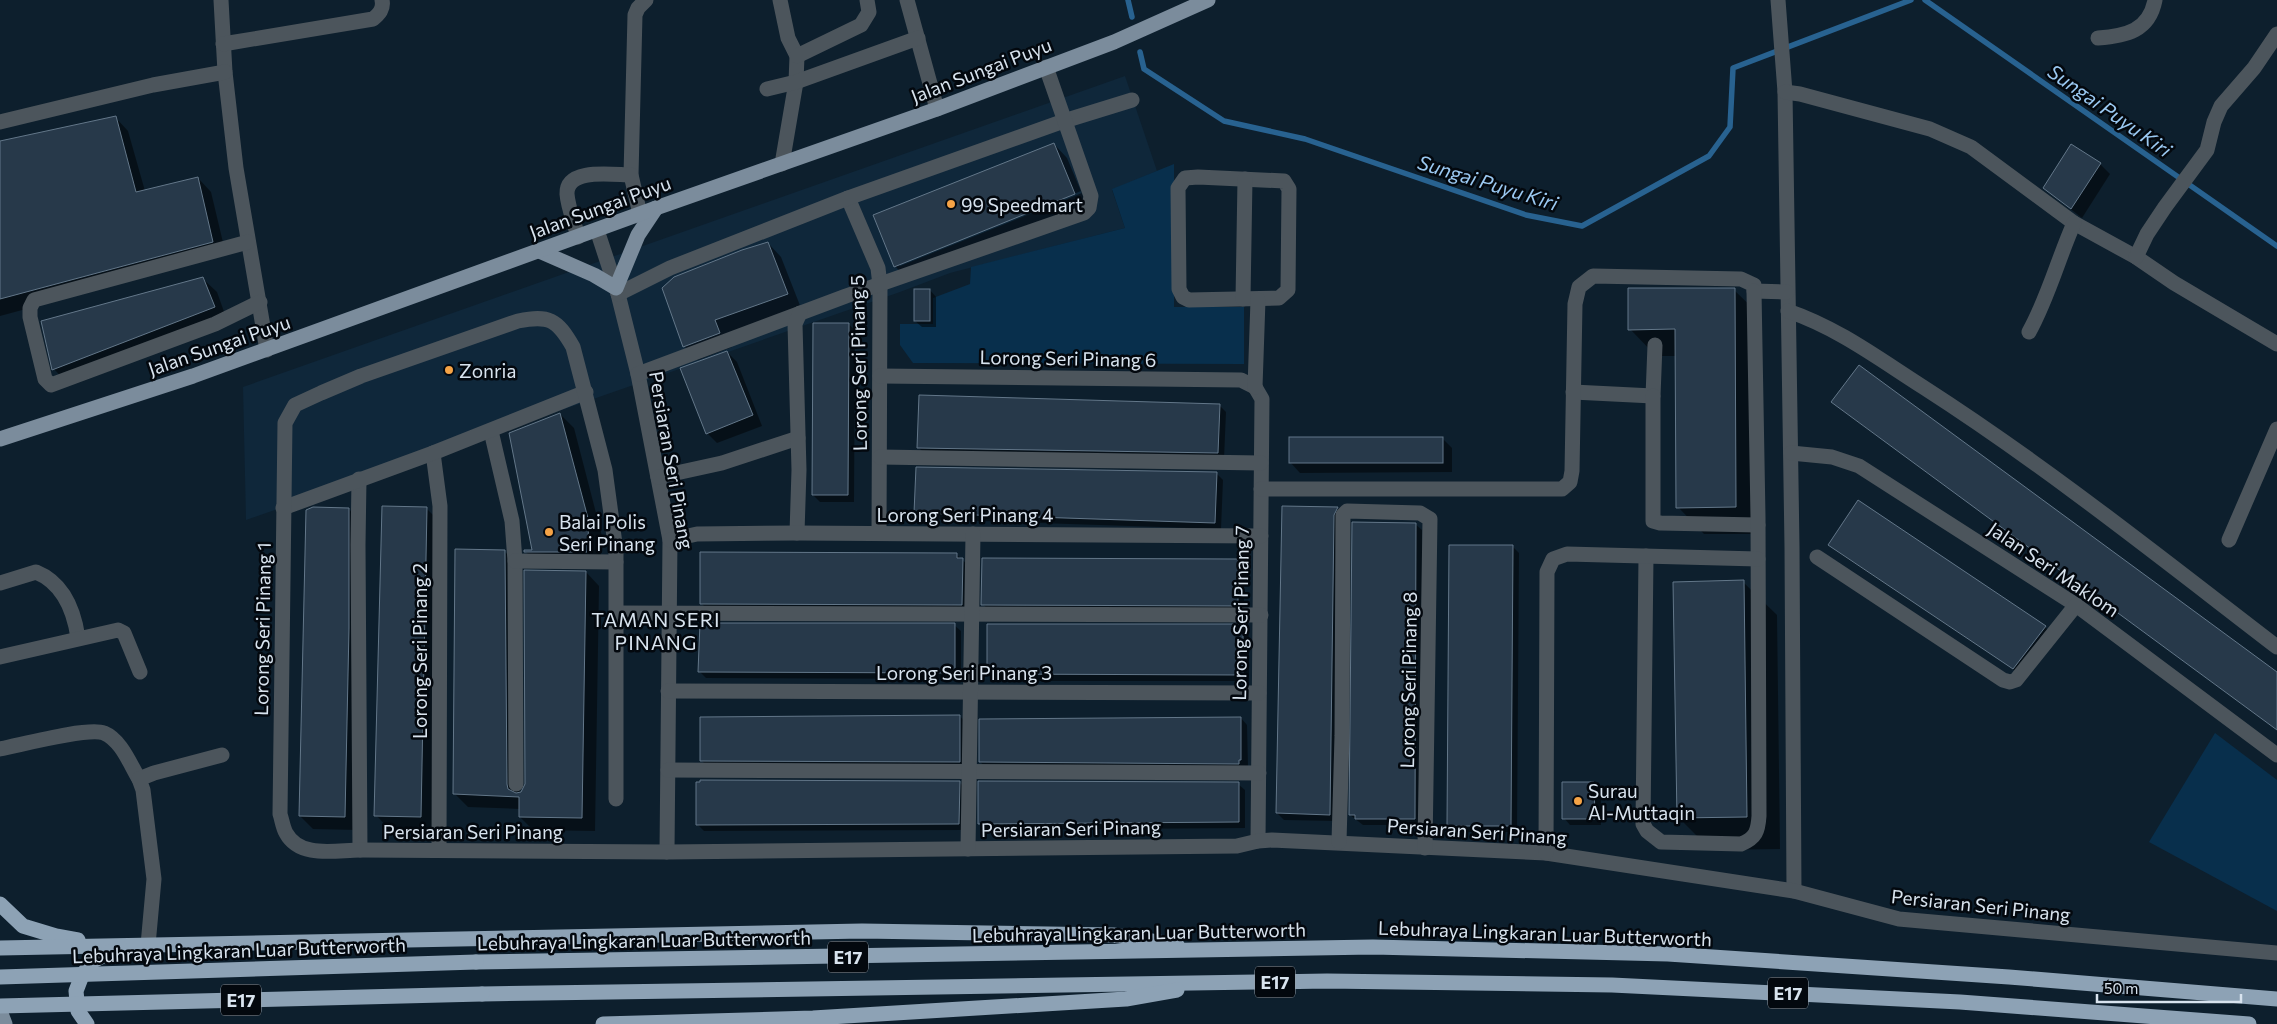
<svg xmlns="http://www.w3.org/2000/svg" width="2277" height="1024" viewBox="0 0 2277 1024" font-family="Commissioner,sans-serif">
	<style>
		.built { fill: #0f273a }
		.green { fill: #082f4c }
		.shadow { fill: #0007; fill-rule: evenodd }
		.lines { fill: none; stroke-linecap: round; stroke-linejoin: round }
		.stream { stroke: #286290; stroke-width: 5.5 }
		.building { fill: #27394a; stroke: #637789 }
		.minor { stroke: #4c555c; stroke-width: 15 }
		.major { stroke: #7b8c9c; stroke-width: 15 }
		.highway { stroke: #8da2b5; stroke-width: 15 }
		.highway-bridge { stroke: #8da2b5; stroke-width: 15 }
		.poi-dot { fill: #f5a346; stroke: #03080e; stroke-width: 2 }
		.labels { text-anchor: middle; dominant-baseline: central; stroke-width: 5; stroke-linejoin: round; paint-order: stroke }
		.shield { fill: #03080e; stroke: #98a1ab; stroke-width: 1 }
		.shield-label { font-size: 18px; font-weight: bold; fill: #d8e3ee }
		.street-label { font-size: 19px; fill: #d8e3ee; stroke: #03080e }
		.poi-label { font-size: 19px; fill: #d8e3ee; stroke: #03080e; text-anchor: start }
		.water-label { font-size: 20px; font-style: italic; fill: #9bc9f2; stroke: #03080e }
		.neighbourhood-label { font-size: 20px; letter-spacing: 1px; fill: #d8e3ee; stroke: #03080e }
	</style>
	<rect width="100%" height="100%" fill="#0d1f2d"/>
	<polygon class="built" points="1125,76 1157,171 1112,190 1125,228 950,273 900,292 246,520 243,387"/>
	<g class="green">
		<polygon points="1174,164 1174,307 1244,307 1244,364 913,363 900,345 900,324 933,324 933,298 970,284 971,267 1125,228 1112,189"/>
		<polygon points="2215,733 2277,780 2277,911 2149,842"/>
	</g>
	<g class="shadow">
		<polygon points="115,117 128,131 145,191 198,178 211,192 226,255 0,316 0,143"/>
		<path d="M1054 144 1067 158 1088 208 908 280 895 266ZM1081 191 1082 193 900 266V263Z"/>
		<polygon points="2100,164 2110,174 2082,218 2044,188"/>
		<polygon points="768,243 781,257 801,308 728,333 732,347 698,360 684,346"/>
		<polygon points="203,279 217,292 227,320 67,383 54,369"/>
		<polygon points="930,290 936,297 936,327 922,327 915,321"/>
		<polygon points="1734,290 1761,316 1763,534 1704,534 1678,507 1676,356 1656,356 1630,329"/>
		<polygon points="849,324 855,331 854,502 820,502 813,495"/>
		<polygon points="727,352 737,362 762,426 717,443 707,433"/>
		<polygon points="1833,402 2277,673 2277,730 1840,409"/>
		<polygon points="1219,405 1226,412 1224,459 925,454 919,448"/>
		<polygon points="560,414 574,428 602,536 600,565 538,565 525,551 534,551"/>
		<polygon points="1442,438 1452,448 1452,472 1300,473 1290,462"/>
		<polygon points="1216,473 1223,480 1221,529 922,519 915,512"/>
		<polygon points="1858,501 2045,627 2052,634 2020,674 1836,551 1829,544"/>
		<polygon points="1284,507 1337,508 1344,514 1336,821 1284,820 1277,813"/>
		<polygon points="349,509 362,523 358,830 313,829 300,816"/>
		<polygon points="427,509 440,522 434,830 389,829 376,815"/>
		<polygon points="1415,524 1422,530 1421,825 1363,825 1350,815"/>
		<polygon points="1512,546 1519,553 1517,832 1455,832 1449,825"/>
		<polygon points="504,551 518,564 520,793 527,784 586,572 599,586 595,831 533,830 520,817 520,809 468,807 454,793"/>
		<polygon points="956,554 969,566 969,611 708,610 701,603"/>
		<polygon points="1237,560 1244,567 1244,612 989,611 983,604"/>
		<polygon points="1743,582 1777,615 1780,849 1711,850 1678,817"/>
		<polygon points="954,625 961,631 961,679 706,678 700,672"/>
		<polygon points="1238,626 1249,636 1249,681 994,681 988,674"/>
		<polygon points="960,716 966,723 966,768 708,767 701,760"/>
		<polygon points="1241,718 1247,725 1248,766 987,768 980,762"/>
		<polygon points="959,782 966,789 965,830 704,831 698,825"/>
		<polygon points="1594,783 1601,790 1601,825 1570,825 1564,818"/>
		<polygon points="1238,784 1245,790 1245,828 986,830 979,823"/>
	</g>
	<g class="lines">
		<g class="stream">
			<polyline points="1128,0 1132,17"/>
			<polyline points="1925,0 2277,246"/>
			<polyline points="1140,52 1144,69 1224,121 1305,139 1526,215 1582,226 1709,156 1730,127 1733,68 1911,0"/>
		</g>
	</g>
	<g class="building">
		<polygon points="116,116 136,192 198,177 213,242 0,299 0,141"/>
		<polygon points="1054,143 1075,194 894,267 873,215"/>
		<polygon points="2071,144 2101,163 2071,209 2043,188"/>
		<polygon points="768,242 788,294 715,320 720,333 683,347 662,288 674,277 742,250"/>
		<polygon points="203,277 215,307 52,370 41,321"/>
		<polygon points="1628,288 1735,288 1736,507 1676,508 1675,329 1628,330"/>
		<rect x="914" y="289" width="16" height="32"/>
		<polygon points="813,323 849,323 848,495 812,495"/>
		<polygon points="727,351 753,415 706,434 680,368"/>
		<polygon points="1859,365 2277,672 2277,730 1831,402"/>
		<polygon points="919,395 1220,404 1218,453 917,448"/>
		<polygon points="560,413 589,522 587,552 524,552 524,550 532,550 509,433"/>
		<rect x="1289" y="437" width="154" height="26"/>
		<polygon points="916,467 1217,472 1215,523 914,513"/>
		<polygon points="1858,500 2046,626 2013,669 1828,545"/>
		<polygon points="382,506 427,507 421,817 374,816"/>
		<polygon points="1282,506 1338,507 1334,515 1330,815 1276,813"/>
		<polygon points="313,507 349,508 349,628 345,817 299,816 306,510"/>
		<polygon points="1352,522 1416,523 1415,819 1355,819 1355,815 1349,815"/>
		<polygon points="1449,545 1513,545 1511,826 1447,826"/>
		<polygon points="455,549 505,550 507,784 508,789 516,793 521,792 525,784 524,570 586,571 582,818 519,817 519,797 453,794"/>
		<polygon points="700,552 957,553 957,558 963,558 962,605 700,604"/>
		<polygon points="982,558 1238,559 1238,606 981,605"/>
		<polygon points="1744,580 1747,817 1677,818 1673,582"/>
		<polygon points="700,623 955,623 955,673 698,672"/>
		<polygon points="987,624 1238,624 1238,628 1243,628 1243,675 987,674"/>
		<polygon points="960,715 960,762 700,761 700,717"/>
		<polygon points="1241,717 1241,760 1239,760 1239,764 979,762 979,719"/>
		<polygon points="700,780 960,781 959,824 696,825 696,782 700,782"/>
		<polygon points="978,781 1239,782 1239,822 978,824"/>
		<polygon points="1562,782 1594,782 1595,819 1562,819"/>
	</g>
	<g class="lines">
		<g class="minor">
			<polyline points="221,0 225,72 236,168 267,350"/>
			<polyline points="780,0 788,38 797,56 796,82 782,164"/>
			<polyline points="907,0 937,109"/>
			<polyline points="1778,0 1785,92 1792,547 1794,891"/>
			<path d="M2098 38C2126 36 2149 31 2155 0"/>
			<path d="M223 44 373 19C379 14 384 9 382 0"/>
			<polyline points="797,56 861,25 869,12 867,0"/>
			<polyline points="767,89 796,82 918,38"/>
			<polyline points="1785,92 1800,94 1930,129 1971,147 2074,223 2136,257 2174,283 2277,344"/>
			<polyline points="0,122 153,85 225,72"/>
			<polygon points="1198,177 1284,181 1289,189 1288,290 1279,298 1189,300 1183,297 1179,289 1178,188 1185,178"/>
			<polyline points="848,198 878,268 880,285 879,533"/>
			<polyline points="640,214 631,175 635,15 638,8 646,0"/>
			<polyline points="597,230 618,294 638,374 670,540 667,852"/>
			<path d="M578 237C575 224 568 208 567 194 566 167 614 175 631 175"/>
			<polyline points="248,242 34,300 30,308 30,317 45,379 51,385 215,324 260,302"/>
			<polyline points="2136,257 2147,234 2165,207 2207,150 2214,122 2221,106 2254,68 2277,34"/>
			<polyline points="618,294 670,268 848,198 1064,121 1132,100"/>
			<polyline points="1243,299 1245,179"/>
			<path d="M1788 311C1838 328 1879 359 1923 387 2046 466 2161 558 2277 647"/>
			<path d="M2029 332C2048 298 2058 259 2074 223"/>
			<polyline points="638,374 846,296 1084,213 1089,208 1091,196 1046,67"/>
			<polyline points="880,376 1241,380 1255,387"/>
			<polyline points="1255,387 1262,399 1258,841"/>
			<polyline points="1255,387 1258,300"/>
			<polyline points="1573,392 1653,396 1655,345"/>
			<polyline points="1653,396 1653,521 1660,523 1758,525"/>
			<polyline points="491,431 512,521 515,561 516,784"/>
			<polyline points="433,453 440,506 439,850"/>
			<polyline points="1791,453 1832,457 1859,466 2076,605 2277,755"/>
			<polyline points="880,457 1261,463"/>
			<polyline points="658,477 722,463 798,438"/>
			<polyline points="359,479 358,545 360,850"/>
			<polyline points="1261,489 1562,489 1570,482 1572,471 1575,304 1579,287 1593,276 1741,279 1754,285 1754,291 1787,292"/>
			<polyline points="283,508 433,453 586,392"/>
			<polyline points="797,533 799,470 795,324 800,313"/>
			<polyline points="670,540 697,534 797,533 1261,536"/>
			<polyline points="2229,540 2277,429"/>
			<path d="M1646 556 1643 824 1647 831 1661 842 1741 844C1756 838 1758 831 1759 816L1758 517 1754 291"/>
			<polyline points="1817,557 2003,680 2010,682 2016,680 2076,605"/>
			<polyline points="515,561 616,562"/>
			<path d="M0 583 36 572C63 583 74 610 78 638"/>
			<polyline points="617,613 1261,615"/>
			<polyline points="0,657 118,630 124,633 140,672"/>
			<polyline points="668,691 1259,693"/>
			<path d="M0 749C21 745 87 727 104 733 121 740 130 764 139 779"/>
			<polyline points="668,770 1259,773"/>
			<path d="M616 799V551L605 470 573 347C557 319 549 315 518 321L361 376 321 393 295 405 285 423 280 814C282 820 283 828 286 833 300 859 336 850 360 850L667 852 1237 846 1258 841 1272 840 1546 853 1794 891 1899 919 2277 953"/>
			<polyline points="1339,842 1342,736 1343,515 1347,511 1420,513 1430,519 1425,848"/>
			<polyline points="968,849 973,534"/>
			<polyline points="1546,853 1547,572 1553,559 1567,554 1758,559"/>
			<polyline points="148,945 154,879 143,790 139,779 154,773 222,755"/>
		</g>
		<g class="major">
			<polyline points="539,251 594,275 616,288 638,235 656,208"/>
			<polyline points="0,439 193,376 656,208 937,109 1114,42 1208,0"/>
			<polyline points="0,1011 5,1024"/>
		</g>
		<g class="highway">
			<polyline points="0,904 23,926 56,936 78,940"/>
			<polyline points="0,948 862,931 1113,935 1177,945"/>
			<polyline points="476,962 1373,947 1668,954 2009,977 2277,999"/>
			<polyline points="482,994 1327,981 1612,985 1960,1002 2249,1024"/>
			<polyline points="87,1024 78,1011 76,991 81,978 91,962 120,947"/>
			<polyline points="603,1024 813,1018 1126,999 1177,990"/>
		</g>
		<g class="highway-bridge">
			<polyline points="0,977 476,962"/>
			<polyline points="0,1006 482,994"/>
		</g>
	</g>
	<g class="poi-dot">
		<circle cx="951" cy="204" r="5"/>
		<circle cx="449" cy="370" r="5"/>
		<circle cx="549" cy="532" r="5"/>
		<circle cx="1578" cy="801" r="5"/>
	</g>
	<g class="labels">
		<g class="shield">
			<rect x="828" y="941.5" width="40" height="31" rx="4"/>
			<rect x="1255" y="966.5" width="40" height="31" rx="4"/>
			<rect x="1768" y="977.5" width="40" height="31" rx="4"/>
			<rect x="221" y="984.5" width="40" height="31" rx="4"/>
		</g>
		<g class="shield-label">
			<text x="848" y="957">E17</text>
			<text x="1275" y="982">E17</text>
			<text x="1788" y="993">E17</text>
			<text x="241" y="1000">E17</text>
		</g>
		<g class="street-label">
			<text transform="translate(981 70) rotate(-21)">Jalan Sungai Puyu</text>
			<text transform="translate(600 207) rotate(-20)">Jalan Sungai Puyu</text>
			<text transform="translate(219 345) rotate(-19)">Jalan Sungai Puyu</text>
			<text transform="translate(1068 358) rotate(1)">Lorong Seri Pinang 6</text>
			<text transform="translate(858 363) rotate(-91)">Lorong Seri Pinang 5</text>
			<text transform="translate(672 460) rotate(80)">Persiaran Seri Pinang</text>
			<text x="965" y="514">Lorong Seri Pinang 4</text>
			<text transform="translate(2054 569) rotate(34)">Jalan Seri Maklom</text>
			<text transform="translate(1240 613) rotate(-89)">Lorong Seri Pinang 7</text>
			<text transform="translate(262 629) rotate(-89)">Lorong Seri Pinang 1</text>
			<text transform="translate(419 651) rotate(-90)">Lorong Seri Pinang 2</text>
			<text x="964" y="672">Lorong Seri Pinang 3</text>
			<text transform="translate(1408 680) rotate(-89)">Lorong Seri Pinang 8</text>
			<text transform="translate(1071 828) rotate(-1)">Persiaran Seri Pinang</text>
			<text x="473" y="831">Persiaran Seri Pinang</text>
			<text transform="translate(1477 831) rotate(4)">Persiaran Seri Pinang</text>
			<text transform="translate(1981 905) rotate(6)">Persiaran Seri Pinang</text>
			<text transform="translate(1139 932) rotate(-1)">Lebuhraya Lingkaran Luar Butterworth</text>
			<text transform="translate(1545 933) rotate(2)">Lebuhraya Lingkaran Luar Butterworth</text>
			<text transform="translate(644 940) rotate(-1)">Lebuhraya Lingkaran Luar Butterworth</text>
			<text transform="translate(239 950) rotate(-2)">Lebuhraya Lingkaran Luar Butterworth</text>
		</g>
		<g class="poi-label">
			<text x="961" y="204">99 Speedmart</text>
			<text x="459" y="370">Zonria</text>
			<text x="559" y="521">Balai Polis<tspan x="559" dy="22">Seri Pinang</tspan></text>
			<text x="1588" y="790">Surau<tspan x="1588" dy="22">Al-Muttaqin</tspan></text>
		</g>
		<g class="water-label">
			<text transform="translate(2110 110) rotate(35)">Sungai Puyu Kiri</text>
			<text transform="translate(1488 182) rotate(17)">Sungai Puyu Kiri</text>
		</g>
		<g class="neighbourhood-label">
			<text x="656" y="619">TAMAN SERI<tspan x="656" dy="23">PINANG</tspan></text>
		</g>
	</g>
	<path d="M2097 994v8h144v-8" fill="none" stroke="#d8e3ee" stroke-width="2.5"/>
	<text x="2104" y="994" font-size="15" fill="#d8e3ee" stroke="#03080e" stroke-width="4" paint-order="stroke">50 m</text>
</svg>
